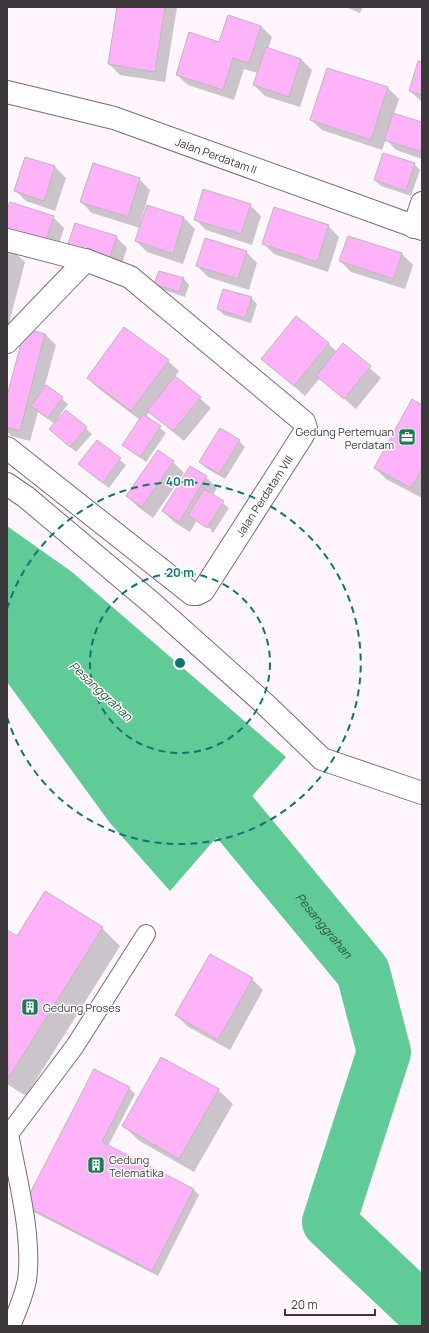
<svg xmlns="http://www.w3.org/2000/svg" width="429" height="1333" viewBox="0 0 429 1333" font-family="Manrope,sans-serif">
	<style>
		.water { fill: #60cb97 }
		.shadow { fill: #0003 }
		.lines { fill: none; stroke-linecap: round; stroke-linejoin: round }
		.river { stroke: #60cb97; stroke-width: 54 }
		.building { fill: #feb2f8; stroke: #bfb6be }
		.lane-casing { stroke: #766e75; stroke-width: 20 }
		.street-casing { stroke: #766e75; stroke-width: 24 }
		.lane { stroke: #fff; stroke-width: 18 }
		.street { stroke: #fff; stroke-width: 22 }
		.ring { fill: none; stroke: #0f766e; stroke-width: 2; stroke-dasharray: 7 5 }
		.labels { text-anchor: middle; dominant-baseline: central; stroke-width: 3; stroke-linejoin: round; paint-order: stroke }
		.street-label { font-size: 11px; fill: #3c383b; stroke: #fff }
		.poi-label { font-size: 11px; fill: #3c383b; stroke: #fff; text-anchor: start }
		.water-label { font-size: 12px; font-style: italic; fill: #26523c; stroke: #fff }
		.centre { fill: #0f766e; stroke: #fff; stroke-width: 2 }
		.ring-label { font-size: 12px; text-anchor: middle; font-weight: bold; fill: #0f766e; stroke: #fff; stroke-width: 3; stroke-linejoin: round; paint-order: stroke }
	</style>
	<rect width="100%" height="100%" fill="#fef5fd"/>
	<polygon class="water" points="7,526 72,572 286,757 170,891 110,823 7,682"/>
	<g class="shadow">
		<polygon points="118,7 177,7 165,82 120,75 109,64"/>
		<polygon points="346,7 363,7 360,13"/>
		<polygon points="261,26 272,37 268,49 301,59 312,70 300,107 265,96 254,85 258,73 244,69 234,100 188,85 177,75 220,43"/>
		<polygon points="422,63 422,102 410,91"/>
		<polygon points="388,88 399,99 394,114 422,123 422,159 396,150 386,139 382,150 322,130 311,120"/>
		<polygon points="25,158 55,167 66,178 55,211 26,201 15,190"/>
		<polygon points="414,164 420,170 411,196 381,186 375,180"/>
		<polygon points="139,179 150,190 141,221 184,218 195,229 183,264 147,252 136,241 140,228 92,213 81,202"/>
		<polygon points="250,205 261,216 252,245 206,230 195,219"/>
		<polygon points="7,212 53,217 64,228 55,257"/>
		<polygon points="328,226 339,237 328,272 274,254 263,243"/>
		<polygon points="116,237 127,248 119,273 78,260"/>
		<polygon points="348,237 402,254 413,265 405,289 351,272 340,261"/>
		<polygon points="7,247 10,248 25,262 7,331"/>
		<polygon points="246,252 257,263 249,290 208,277 197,266"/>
		<polygon points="184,279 189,285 185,297 161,289 155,283"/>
		<polygon points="251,298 257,304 251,323 224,315 218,309"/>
		<polygon points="26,330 45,334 56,345 45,385 68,404 58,418 59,419 66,411 92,434 76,452 56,435 55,424 38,412 30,441 11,436 7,431 7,400"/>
		<polygon points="328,343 337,352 343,345 381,378 356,409 320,378 305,396 263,359"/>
		<polygon points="168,361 179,371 175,377 211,408 184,441 149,412 146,417 166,433 146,462 123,445 140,420 99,389 88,378"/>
		<polygon points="422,406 422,498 386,479 375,468"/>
		<polygon points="97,441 126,465 109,488 85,469"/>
		<polygon points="239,441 245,447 225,479 206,468 200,462"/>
		<polygon points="173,462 184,473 153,518 138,507 127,496"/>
		<polygon points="206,477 217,488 213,495 229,508 213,533 211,531 212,530 197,520 190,532 174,522 163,511"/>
		<polygon points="102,928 120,946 26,1096 7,1084 7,931 17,937"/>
		<polygon points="252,979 263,990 230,1050 187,1026 176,1015"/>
		<polygon points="129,1088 135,1094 108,1146 193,1189 199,1195 158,1276 32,1211"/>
		<polygon points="218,1090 233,1104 194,1172 138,1140 124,1126"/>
	</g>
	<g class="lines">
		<path class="river" id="s1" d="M180 765 228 809 363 972 384 1052 329 1222 422 1310"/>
	</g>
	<g class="building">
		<polygon points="117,7 165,7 155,72 108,64"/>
		<polygon points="228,15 261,26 249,63 233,58 223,90 176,75 189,32 219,42"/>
		<polygon points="266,47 301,59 289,97 253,85"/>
		<polygon points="418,61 422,62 422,95 409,91"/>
		<polygon points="327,68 388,87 371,140 310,120"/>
		<polygon points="393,113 422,122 422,152 384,140"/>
		<polygon points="383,153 415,163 406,191 374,180"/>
		<polygon points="25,157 55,166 44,201 14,191"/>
		<polygon points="93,163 140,178 128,217 80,202"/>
		<polygon points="203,189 251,204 241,234 194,220"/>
		<polygon points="10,202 54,216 44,247 7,235 7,209"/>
		<polygon points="147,205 184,217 173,254 135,241"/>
		<polygon points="274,207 329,225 317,262 262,244"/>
		<polygon points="75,223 117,236 108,263 66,250"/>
		<polygon points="348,236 402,253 394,279 339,261"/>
		<polygon points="205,238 247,251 238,279 196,266"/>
		<polygon points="159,271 184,278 179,292 154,284"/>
		<polygon points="223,289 252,297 245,318 217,309"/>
		<polygon points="296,316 329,343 294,386 261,359"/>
		<polygon points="124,327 169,360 131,411 87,378"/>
		<polygon points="25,328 45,334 20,431 7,427 7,396"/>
		<polygon points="343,343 371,366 344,399 316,376"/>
		<polygon points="175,376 201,397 173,431 147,411"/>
		<polygon points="46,385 63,397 48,418 31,406"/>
		<polygon points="412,399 422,405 422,469 411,488 374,468"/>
		<polygon points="66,410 87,427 70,447 49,429"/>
		<polygon points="143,414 161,426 140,457 122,445"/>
		<polygon points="220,428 240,440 219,474 199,462"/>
		<polygon points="97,440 121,458 103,483 78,464"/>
		<polygon points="158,450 174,461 142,507 126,496"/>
		<polygon points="190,466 207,476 179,522 162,511"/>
		<polygon points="204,489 224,501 207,528 188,515"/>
		<polygon points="45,891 103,927 8,1079 7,930 17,936"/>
		<polygon points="210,954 253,978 218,1040 175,1015"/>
		<polygon points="161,1057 219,1089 179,1159 122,1126"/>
		<polygon points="94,1069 130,1087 102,1142 194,1189 152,1271 24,1205"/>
	</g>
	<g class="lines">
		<defs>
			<g id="lane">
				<path d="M7 1131 9 1134C17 1177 33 1236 27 1280 24 1295 17 1312 11 1326"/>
				<polyline points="9,1134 75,1046 146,934"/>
			</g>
			<g id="street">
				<path id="s2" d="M7 92 114 118 422 229"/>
				<polyline points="414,227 422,203"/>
				<polyline points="7,240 88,261 130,277 304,422 306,428 303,435 203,591 197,594 192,594 7,448"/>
				<polyline points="7,342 86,260"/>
				<polyline points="7,484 26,497 153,604 266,705 322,759 422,793"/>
			</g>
		</defs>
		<use href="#lane" class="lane-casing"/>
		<use href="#street" class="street-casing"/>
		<use href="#lane" class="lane"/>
		<use href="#street" class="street"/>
	</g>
	<g class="ring">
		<circle cx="180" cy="663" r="90"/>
		<path d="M7 609A181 181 0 1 1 7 717"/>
	</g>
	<defs>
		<symbol id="office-square" viewBox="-11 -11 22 22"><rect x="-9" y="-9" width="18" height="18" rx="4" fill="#1b7c54" stroke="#fff"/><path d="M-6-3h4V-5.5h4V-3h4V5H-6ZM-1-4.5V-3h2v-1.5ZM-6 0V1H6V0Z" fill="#fff"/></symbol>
		<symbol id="building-square" viewBox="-11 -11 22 22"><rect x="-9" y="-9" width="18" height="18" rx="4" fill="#1b7c54" stroke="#fff"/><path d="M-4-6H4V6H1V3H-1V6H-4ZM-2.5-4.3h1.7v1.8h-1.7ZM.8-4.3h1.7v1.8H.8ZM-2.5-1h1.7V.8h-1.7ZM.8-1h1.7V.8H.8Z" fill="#fff"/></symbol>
	</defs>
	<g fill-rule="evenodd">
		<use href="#office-square" x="397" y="427" width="20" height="20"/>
		<use href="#building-square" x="20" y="997" width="20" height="20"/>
		<use href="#building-square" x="86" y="1155" width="20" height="20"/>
	</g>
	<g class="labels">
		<g class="street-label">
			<text stroke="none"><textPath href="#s2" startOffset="219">Jalan Perdatam II</textPath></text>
			<text transform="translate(264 496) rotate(-57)">Jalan Perdatam VIII</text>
		</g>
		<g class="poi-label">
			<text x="394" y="431" text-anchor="end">Gedung Pertemuan<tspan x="394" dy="13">Perdatam</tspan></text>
			<text x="43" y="1007">Gedung Proses</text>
			<text x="109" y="1159">Gedung<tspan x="109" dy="13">Telematika</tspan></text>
		</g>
		<g class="water-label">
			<text transform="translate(101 691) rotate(43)">Pesanggrahan</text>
			<text stroke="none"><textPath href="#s1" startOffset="216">Pesanggrahan</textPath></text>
		</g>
	</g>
	<circle cx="180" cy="663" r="6" class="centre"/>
	<g class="ring-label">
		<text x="180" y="486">40 m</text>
		<text x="180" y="577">20 m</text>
	</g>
	<rect width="429" height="1333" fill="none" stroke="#3c383b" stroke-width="16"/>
	<path d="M285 1309v6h90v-6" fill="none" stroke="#3c383b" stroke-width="2"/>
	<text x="291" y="1309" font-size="12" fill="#3c383b" stroke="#ffffff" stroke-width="3" paint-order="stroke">20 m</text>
</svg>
